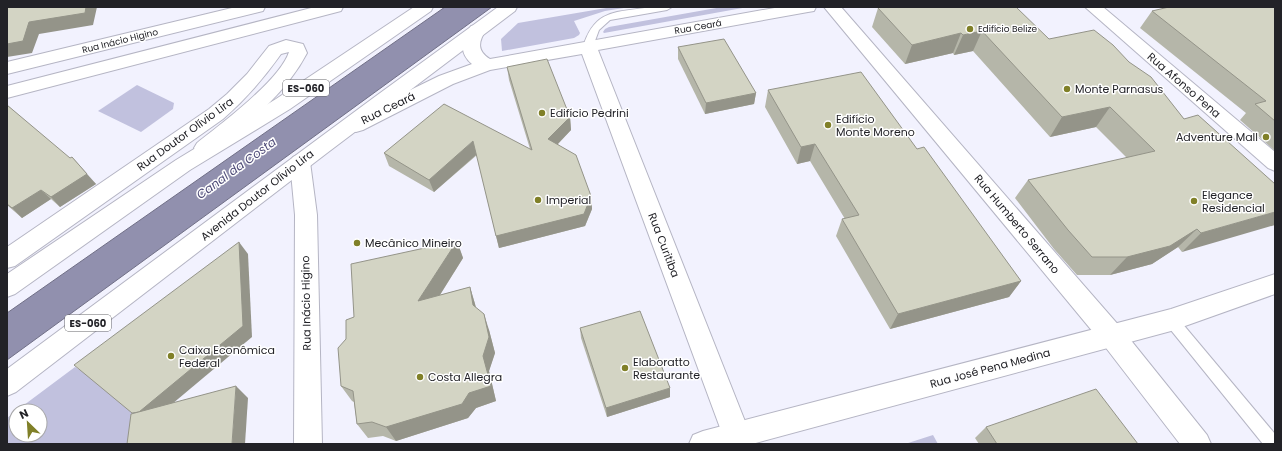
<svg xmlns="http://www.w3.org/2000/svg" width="1282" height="451" viewBox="0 0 1282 451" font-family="Poppins,sans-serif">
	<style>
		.green { fill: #c1c1de }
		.water { fill: #9190ae; stroke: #706f86 }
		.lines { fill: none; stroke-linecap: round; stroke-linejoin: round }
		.service-casing { stroke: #b5b5c4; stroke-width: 2 }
		.minor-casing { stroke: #b5b5c4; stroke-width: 2 }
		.tertiary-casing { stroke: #b5b5c4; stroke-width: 2 }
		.primary-casing { stroke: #b5b5c4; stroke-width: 2 }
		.service { fill: #fff; fill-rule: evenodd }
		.minor { fill: #fff; fill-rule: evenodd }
		.tertiary { fill: #fff; fill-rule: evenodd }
		.primary { fill: #fff; fill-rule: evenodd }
		.wall { fill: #b5b6a9 }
		.shaded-wall { fill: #949489 }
		.building { fill: #d3d4c4; stroke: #949489 }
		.poi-dot { fill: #808028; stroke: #fff; stroke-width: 1.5 }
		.labels { text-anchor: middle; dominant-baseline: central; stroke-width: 3; stroke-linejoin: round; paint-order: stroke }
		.far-street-label { font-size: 9px; fill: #222227; stroke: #fff }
		.far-poi-label { font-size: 9px; fill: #222227; stroke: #fff; text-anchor: start }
		.shield { fill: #fff; stroke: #646468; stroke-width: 1 }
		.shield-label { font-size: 10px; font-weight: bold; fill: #222227 }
		.street-label { font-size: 11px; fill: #222227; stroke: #fff }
		.poi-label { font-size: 11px; fill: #222227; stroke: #fff; text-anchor: start }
		.water-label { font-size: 12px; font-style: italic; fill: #504d79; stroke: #fff }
	</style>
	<rect width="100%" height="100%" fill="#f2f2fe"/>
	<g class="green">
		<polygon points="612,7 630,7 605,11 574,21 580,33 579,35 574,38 502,51 501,39 518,23"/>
		<polygon points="722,7 748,7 604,33 603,32 605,29 609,27"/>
		<polygon points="137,85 174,103 173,109 141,132 98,111"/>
		<polygon points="75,367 88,375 147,425 145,444 7,444 7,418 16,411 16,435 40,435 40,411 16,411"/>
		<polygon points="933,435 938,444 905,444"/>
	</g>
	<polygon class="water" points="445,7 492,7 7,360 7,313"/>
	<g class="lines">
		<defs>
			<g id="service">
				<path d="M651 7H672L667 10 610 20 599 30 592 49H584L583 47C595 8 616 13 651 7Z"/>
				<polygon points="1171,314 1176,316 1275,434 1275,444 1263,444 1166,324 1164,320 1166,316"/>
			</g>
			<g id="minor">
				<polygon points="236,7 265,7 263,11 7,74 7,62"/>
				<path d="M780 7H816L814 11 808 12 598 50 754 444H726L582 54 490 70 453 84 363 130 356 132 349 130 346 125 349 120 439 76 472 64C458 52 462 40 471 26L477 25 483 26 486 30C478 42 477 51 490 59Z"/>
				<polygon points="824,7 841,7 1121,328 1207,435 1211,444 1180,444 1103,344"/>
				<polygon points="1085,7 1103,7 1275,152 1275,171 1268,168"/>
				<path d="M286 40 303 44 307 53C285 95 247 124 211 153L204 155 197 153 194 148 197 143C221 124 280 80 289 52L281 54C264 78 246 99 223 119L15 266 7 268V247L209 109 227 94 247 74 269 46Z"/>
				<polygon points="300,154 307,157 310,162 317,215 322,444 294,444 295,215 290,162 293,157"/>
			</g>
			<g id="tertiary">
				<polygon points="315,7 343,7 341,11 7,98 7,86"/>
				<polygon points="1275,274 1275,294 1171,331 752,444 689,444 693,435 703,431 1171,309"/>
			</g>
			<g id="primary">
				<polygon points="414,7 433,7 431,11 290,109 190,170 15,294 7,297 7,274 176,160 276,99"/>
				<polygon points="498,7 517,7 515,11 327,153 16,392 7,396 7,369 376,96"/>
			</g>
		</defs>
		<use href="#service" class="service-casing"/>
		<use href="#minor" class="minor-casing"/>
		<use href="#tertiary" class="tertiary-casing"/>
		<use href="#primary" class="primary-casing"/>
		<use href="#service" class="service"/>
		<use href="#minor" class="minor"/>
		<use href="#tertiary" class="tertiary"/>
		<use href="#primary" class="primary"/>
	</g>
	<g class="wall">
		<polygon points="1275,7 1275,151 1240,120 1246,113 1140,28 1152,11"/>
		<polygon points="878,8 1049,39 1129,62 1184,119 1275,184 1182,252 1178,247 1152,264 1110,275 1077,275 1054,249 1015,198 1028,180 1127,158 1096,127 1050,137 973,51 954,55 953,53 905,64 872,27"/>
		<polygon points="678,47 756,93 754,104 705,114 678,59"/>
		<polygon points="507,67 570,117 571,130 558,144 591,196 592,209 585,226 499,248 477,155 434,192 389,166 384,153 530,149 509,80"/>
		<polygon points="768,90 917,149 1021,281 1009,297 890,329 836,236 842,219 845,219 810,161 797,164 765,107"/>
		<polygon points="7,105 96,184 60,207 51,199 22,218 7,205"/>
		<polygon points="457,241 463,258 440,295 470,287 475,304 476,308 489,330 495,353 489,371 496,401 476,408 468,418 396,441 383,436 368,438 357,424 354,402 352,401 341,386 346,339 354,317"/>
		<polygon points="580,328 670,397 607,417 581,338"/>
		<polygon points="986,427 1138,444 979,444 975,438"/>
	</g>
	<g class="shaded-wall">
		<polygon points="86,7 97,7 93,25 39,34 32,53 7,57 7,44 29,22"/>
		<polygon points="982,31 973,51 954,55 963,35"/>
		<polygon points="961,33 953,53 905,64 912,45"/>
		<polygon points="756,93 754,104 705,114 706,103"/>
		<polygon points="1110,107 1096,127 1050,137 1062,117"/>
		<polygon points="570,117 571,130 550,152 548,139"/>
		<polygon points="473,141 477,154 434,192 429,180"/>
		<polygon points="815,144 810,161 797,164 801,147"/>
		<polygon points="72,157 96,184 60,207 51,197"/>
		<polygon points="41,190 51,199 22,218 12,208"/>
		<polygon points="591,196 592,209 585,226 499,248 496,236"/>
		<polygon points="1275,212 1275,225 1182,252 1201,233"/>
		<polygon points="1197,229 1178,247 1152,264 1110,275 1127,257"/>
		<polygon points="457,241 463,258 426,317 418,301"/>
		<polygon points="239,242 248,254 252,337 147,425 134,416"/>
		<polygon points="1021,281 1009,297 890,329 898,314"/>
		<polygon points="470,287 475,304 479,322 473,305"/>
		<polygon points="484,314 489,330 495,353 489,371 496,401 476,408 468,418 396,441 386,427 483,356"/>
		<polygon points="236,386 248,398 245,444 232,444"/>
		<polygon points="670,388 670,397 607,417 606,408"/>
	</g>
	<g class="building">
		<polygon points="7,7 86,7 85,13 29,22 23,41 7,44"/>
		<polygon points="881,7 1016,7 1049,39 1094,30 1113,45 1129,62 1151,77 1184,119 1198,115 1275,184 1275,212 1201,233 1197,229 1170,246 1127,257 1092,257 1068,230 1028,180 1155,151 1110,107 1062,117 982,31 963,35 961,33 912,45 878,8"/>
		<polygon points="1169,7 1275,7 1275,121 1255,104 1266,101 1152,11"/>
		<polygon points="724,39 756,93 706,103 678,47"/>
		<polygon points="547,59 570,117 548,139 576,155 591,196 584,214 496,236 473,141 429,180 384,153 444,104 532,150 507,67"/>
		<polygon points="861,72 917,149 924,147 1021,281 898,314 842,219 859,215 815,144 801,147 768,90"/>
		<polygon points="7,105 70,158 72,157 87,174 51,197 41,190 12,208 7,204"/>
		<polygon points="457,241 418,301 470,287 473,305 484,314 489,337 483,356 491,386 469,393 462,404 386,427 372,422 357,424 353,391 341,386 338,348 346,339 346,320 354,317 351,264"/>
		<polygon points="239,242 243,326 139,412 132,413 74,365"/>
		<polygon points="640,311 670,388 606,408 580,328"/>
		<polygon points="236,386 232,444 127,444 131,414"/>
		<polygon points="1096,389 1138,444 997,444 986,427"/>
	</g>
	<g class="poi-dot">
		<circle cx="970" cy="29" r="4"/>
		<circle cx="1067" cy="89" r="4"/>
		<circle cx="542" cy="113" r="4"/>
		<circle cx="828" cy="125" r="4"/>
		<circle cx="1266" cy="137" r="4"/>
		<circle cx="538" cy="200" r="4"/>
		<circle cx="1194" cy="201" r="4"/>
		<circle cx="357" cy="243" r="4"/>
		<circle cx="171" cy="356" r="4"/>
		<circle cx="625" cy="368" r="4"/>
		<circle cx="420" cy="377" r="4"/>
	</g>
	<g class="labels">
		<g class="far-street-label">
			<text transform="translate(698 27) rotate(-10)">Rua Ceará</text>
			<text transform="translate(120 41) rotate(-14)">Rua Inácio Higino</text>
		</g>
		<g class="far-poi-label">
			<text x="978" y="29">Edifício Belize</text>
		</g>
		<g class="shield">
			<rect x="283" y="80" width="46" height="16" rx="3"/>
			<rect x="65" y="315" width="46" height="16" rx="3"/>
		</g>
		<g class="shield-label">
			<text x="306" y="88">ES-060</text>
			<text x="88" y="323">ES-060</text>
		</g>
		<g class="street-label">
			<text transform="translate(1184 85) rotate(41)">Rua Afonso Pena</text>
			<text transform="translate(388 108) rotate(-26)">Rua Ceará</text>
			<text transform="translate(185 134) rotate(-36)">Rua Doutor Olívio Lira</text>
			<text transform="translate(257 195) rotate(-38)">Avenida Doutor Olívio Lira</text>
			<text transform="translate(1017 224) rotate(50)">Rua Humberto Serrano</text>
			<text transform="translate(664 245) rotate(69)">Rua Curitiba</text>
			<text transform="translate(306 303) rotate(-91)">Rua Inácio Higino</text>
			<text transform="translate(990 368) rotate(-15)">Rua José Pena Medina</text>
		</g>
		<g class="poi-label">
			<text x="1075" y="89">Monte Parnasus</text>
			<text x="550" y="113">Edifício Pedrini</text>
			<text x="836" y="119">Edifício<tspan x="836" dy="13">Monte Moreno</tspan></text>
			<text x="1258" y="137" text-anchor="end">Adventure Mall</text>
			<text x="1202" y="195">Elegance<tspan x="1202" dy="13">Residencial</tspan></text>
			<text x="546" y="200">Imperial</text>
			<text x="365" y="243">Mecânico Mineiro</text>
			<text x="179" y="350">Caixa Econômica<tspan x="179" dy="13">Federal</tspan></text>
			<text x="633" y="362">Elaboratto<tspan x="633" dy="13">Restaurante</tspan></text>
			<text x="428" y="377">Costa Allegra</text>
		</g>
		<g class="water-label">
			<text transform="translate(236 168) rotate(-36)">Canal da Costa</text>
		</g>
	</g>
	<rect width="1282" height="451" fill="none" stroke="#222227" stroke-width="16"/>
	<g transform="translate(28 423) rotate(335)"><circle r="19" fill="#ffffff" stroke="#a7a7a9"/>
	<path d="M0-3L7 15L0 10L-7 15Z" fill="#808028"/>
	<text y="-6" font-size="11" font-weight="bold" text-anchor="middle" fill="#222227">N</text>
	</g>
</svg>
